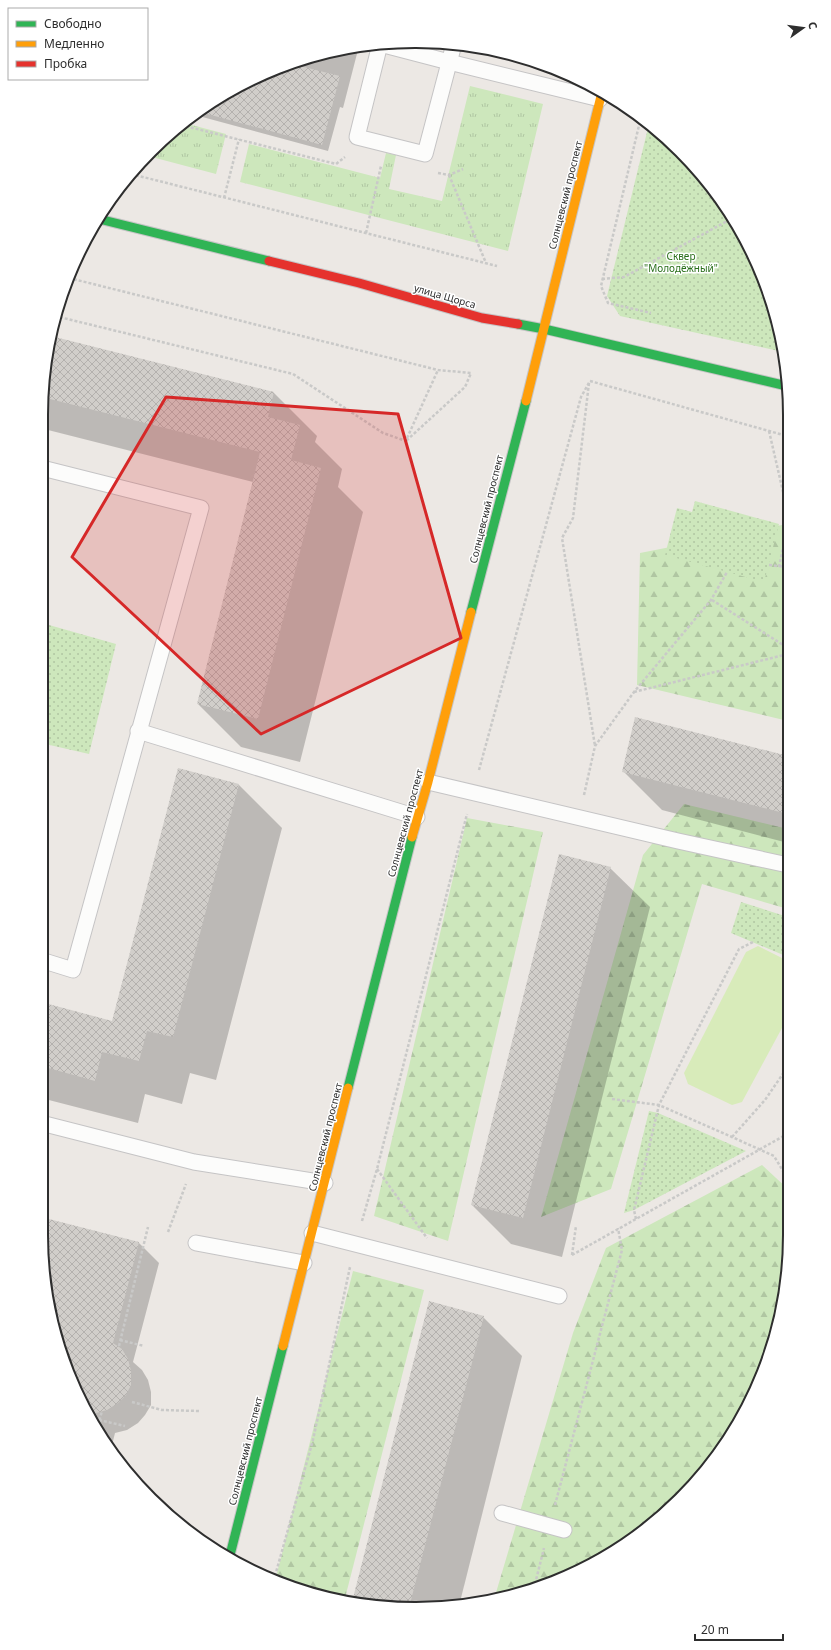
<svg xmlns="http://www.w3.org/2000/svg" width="831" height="1650" viewBox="0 0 831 1650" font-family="'Noto Sans',sans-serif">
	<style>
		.grass { fill: url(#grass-tufts) }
		.forest { fill: url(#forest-firs) }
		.park { fill: url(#park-dots) }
		.pitch { fill: #d8ebba }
		.shadow { fill: #0003 }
		.building { fill: url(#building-cross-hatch) }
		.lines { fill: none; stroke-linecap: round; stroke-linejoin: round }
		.lane-casing { stroke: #c5c4c5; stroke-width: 17 }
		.fast-casing { stroke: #c5c4c5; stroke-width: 11 }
		.slow-casing { stroke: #c5c4c5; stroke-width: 11 }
		.jam-casing { stroke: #c5c4c5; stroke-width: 11 }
		.path { stroke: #c9c9c8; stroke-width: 2.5; stroke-dasharray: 3 2; stroke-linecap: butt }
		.lane { stroke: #fcfcfb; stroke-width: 15 }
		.fast { stroke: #30b455; stroke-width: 9 }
		.slow { stroke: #ff9f0a; stroke-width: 9 }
		.jam { stroke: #e5322d; stroke-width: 9 }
		.marked { fill: #d62828; fill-opacity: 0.2; stroke: #d62828; stroke-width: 3; stroke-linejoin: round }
		.labels { text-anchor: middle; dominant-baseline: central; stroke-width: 3; stroke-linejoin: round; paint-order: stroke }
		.street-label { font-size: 10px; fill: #2e2e2e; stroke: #fff }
		.park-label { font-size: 10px; fill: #296f1a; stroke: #fff }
		.rim { fill: none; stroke: #2e2e2e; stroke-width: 2 }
	</style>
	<defs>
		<pattern id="grass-tufts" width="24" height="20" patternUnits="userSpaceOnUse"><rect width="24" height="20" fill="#cde7bc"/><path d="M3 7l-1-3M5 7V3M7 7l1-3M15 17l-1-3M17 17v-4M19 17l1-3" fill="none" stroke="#b0c6a2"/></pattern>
		<pattern id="forest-firs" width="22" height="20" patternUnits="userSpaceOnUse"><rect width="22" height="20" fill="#cde7bc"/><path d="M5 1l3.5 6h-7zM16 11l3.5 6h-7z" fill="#b0c6a2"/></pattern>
		<pattern id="park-dots" width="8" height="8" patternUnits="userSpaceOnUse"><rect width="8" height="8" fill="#cde7bc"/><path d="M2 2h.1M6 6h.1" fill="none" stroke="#b0c6a2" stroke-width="1.8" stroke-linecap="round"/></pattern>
		<pattern id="building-cross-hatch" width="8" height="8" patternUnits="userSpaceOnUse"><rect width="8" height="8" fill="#d1ceca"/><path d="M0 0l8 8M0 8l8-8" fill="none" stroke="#b4b1ae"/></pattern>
	</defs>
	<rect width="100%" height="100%" fill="#ece8e4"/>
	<g class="grass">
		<polygon points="470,86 543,104 508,251 240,182 249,144 380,178 386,153 396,155 389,189 442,201"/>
		<polygon points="184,123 226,134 216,174 148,156 168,134"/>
	</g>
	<g class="forest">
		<polygon points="787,524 788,721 637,685 640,553"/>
		<polygon points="684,804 788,829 788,909 702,884 611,1189 541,1217 643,855"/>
		<polygon points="467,818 543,832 448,1241 374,1216"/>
		<polygon points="762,1165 789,1190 789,1259 777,1331 751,1400 680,1499 581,1570 495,1596 573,1333 606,1248"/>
		<polygon points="353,1271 424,1290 344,1602 276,1577"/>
	</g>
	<g class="park">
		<polygon points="649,124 713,188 762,272 783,352 620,316 607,296"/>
		<polygon points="695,501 779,524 764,582 665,555 677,508 692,512"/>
		<polygon points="42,623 116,644 89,754 41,743"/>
		<polygon points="741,902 788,917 788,957 731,933"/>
		<polygon points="649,1111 658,1113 746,1151 634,1210 624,1213"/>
	</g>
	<polygon class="pitch" points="758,946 788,961 789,1015 742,1102 732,1105 688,1084 684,1073 746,952"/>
	<g class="shadow">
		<polygon points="359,46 343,108 340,107 328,151 195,115 228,91 295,61"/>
		<polygon points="51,337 274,393 317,436 315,442 342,469 338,487 363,512 300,762 241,747 198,704 253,482 48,430 42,424 42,391"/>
		<polygon points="788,757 788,843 662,810 623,771"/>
		<polygon points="239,785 282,828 216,1080 190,1073 182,1104 145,1094 138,1123 41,1098 41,1003 113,1022"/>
		<polygon points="610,868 650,907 562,1257 511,1244 472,1205"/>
		<polygon points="41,1218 139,1243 159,1263 133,1362 142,1370 148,1380 151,1392 151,1405 145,1415 138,1423 127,1430 115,1433 111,1449 61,1355 41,1234"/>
		<polygon points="430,1303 483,1317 522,1356 459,1606 353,1602"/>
	</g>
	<g class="building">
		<polygon points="302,59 300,66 340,76 322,145 200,112 228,91 295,61"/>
		<polygon points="51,336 274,392 268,417 300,425 291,460 321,468 258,719 197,704 260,452 42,397"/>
		<polygon points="635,717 788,756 788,814 622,772"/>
		<polygon points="178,768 239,784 173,1037 147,1031 139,1061 102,1052 95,1081 41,1066 41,1002 112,1021"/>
		<polygon points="559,854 611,867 523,1218 471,1205"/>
		<polygon points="41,1217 139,1242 113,1343 122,1349 128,1359 131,1371 131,1385 126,1395 118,1403 107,1410 96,1413 94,1417 61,1355 41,1234"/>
		<polygon points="429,1301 484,1316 410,1604 352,1602"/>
	</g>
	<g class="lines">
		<defs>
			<g id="lane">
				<polyline points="380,44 357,137 425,154 454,44"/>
				<polyline points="380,44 449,62 600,99"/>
				<polyline points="138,731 417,817"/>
				<polyline points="428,782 678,841 788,865"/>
				<polyline points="41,960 73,970 201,508 42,468"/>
				<polyline points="41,1123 194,1162 325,1183"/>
				<polyline points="312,1233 559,1296"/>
				<polyline points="196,1243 304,1263"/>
				<polyline points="502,1513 564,1530"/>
			</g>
			<g id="fast">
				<polyline points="99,219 269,261"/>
				<polyline points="518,324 544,329 787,386"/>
				<polyline points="471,612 526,401"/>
				<polyline points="348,1088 412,837"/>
				<polyline points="229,1559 283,1346"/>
			</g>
			<g id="slow">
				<polyline points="526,401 602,92"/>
				<polyline points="412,837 428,782 471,612"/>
				<polyline points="283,1346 348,1088"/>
			</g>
			<polyline id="jam" points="269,261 359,283 482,318 518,324"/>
		</defs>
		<use href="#lane" class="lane-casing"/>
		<use href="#fast" class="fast-casing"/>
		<use href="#slow" class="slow-casing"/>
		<use href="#jam" class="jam-casing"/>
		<g class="path">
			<polyline points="641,117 601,286 608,303 651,313"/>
			<polyline points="181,125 336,164 345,157"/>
			<polyline points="438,173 449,175 463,169"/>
			<polyline points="131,174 497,266"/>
			<polyline points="449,175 486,263"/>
			<polyline points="224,198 239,139"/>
			<polyline points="366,233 381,166"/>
			<polyline points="69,278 438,370 471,373 465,387 406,441"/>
			<polyline points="602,279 624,277 731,219"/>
			<polyline points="55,316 293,374 383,433 406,441"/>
			<polyline points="590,381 787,436"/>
			<polyline points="589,383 573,518 562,538 595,746"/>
			<polyline points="769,431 787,509"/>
			<polyline points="407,438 438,370"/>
			<polyline points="769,565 787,567"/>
			<polyline points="779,567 787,529"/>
			<polyline points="712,600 788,648"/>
			<polyline points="634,692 788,654"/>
			<polyline points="479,770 581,397 590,381"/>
			<polyline points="584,795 595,746 634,692 711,600 727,572"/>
			<polyline points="612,1099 659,1105 732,1137 774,1156 789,1181"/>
			<polyline points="732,1137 765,1100 789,1065"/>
			<polyline points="377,1169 427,1238"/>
			<polyline points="636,1219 634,1210 659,1105 739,949 753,942"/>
			<polyline points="362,1221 377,1169 467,814"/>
			<polyline points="168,1232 186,1184"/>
			<polyline points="572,1255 789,1133"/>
			<polyline points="572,1255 576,1226"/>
			<polyline points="120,1340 144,1346"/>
			<polyline points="119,1346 148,1227"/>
			<polyline points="132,1402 162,1410 199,1411"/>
			<polyline points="99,1420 125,1426"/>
			<polyline points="98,1425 102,1411"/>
			<polyline points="555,1505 622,1250 618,1228"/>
			<polyline points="275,1576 313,1440 350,1267"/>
			<polyline points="535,1584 544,1548"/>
		</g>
		<use href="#lane" class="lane"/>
		<use href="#fast" class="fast"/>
		<use href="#slow" class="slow"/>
		<use href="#jam" class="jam"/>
	</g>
	<path class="marked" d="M166 397 398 414 461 638 261 734 72 557Z"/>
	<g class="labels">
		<g class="street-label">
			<text transform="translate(565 195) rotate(-76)">Солнцевский проспект</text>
			<text transform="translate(445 296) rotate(16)">улица Щорса</text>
			<text transform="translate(486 509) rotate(-76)">Солнцевский проспект</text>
			<text transform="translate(405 823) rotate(-75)">Солнцевский проспект</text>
			<text transform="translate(325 1137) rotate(-76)">Солнцевский проспект</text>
			<text transform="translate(245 1451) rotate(-76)">Солнцевский проспект</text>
		</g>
		<g class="park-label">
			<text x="681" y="256">Сквер<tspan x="681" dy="12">"Молодёжный"</tspan></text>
		</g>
	</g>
	<path d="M0 0H831V1650H0ZM415 48H416A367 367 0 0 1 783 415V1235A367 367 0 0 1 416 1602H415A367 367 0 0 1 48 1235V415A367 367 0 0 1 415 48Z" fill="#fff" fill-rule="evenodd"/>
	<path class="rim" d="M415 48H416A367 367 0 0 1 783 415V1235A367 367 0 0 1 416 1602H415A367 367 0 0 1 48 1235V415A367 367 0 0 1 415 48Z"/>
	<rect x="8" y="8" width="140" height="72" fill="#ffffff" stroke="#ababab"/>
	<rect x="16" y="21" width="20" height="6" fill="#30b455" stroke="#ababab"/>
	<text x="44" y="28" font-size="12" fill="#2e2e2e">Свободно</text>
	<rect x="16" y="41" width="20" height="6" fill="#ff9f0a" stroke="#ababab"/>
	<text x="44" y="48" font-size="12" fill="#2e2e2e">Медленно</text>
	<rect x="16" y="61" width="20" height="6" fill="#e5322d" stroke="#ababab"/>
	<text x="44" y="68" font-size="12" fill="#2e2e2e">Пробка</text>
	<g transform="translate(803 28) rotate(76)" stroke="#ffffff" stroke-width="3" paint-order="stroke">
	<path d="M0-3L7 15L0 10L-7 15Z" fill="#2e2e2e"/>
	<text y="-6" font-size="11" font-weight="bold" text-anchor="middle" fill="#2e2e2e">С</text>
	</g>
	<path d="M695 1634v6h88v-6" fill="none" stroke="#2e2e2e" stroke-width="2"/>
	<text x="701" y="1634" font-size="12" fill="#2e2e2e" stroke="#ffffff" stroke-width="3" paint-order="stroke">20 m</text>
</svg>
